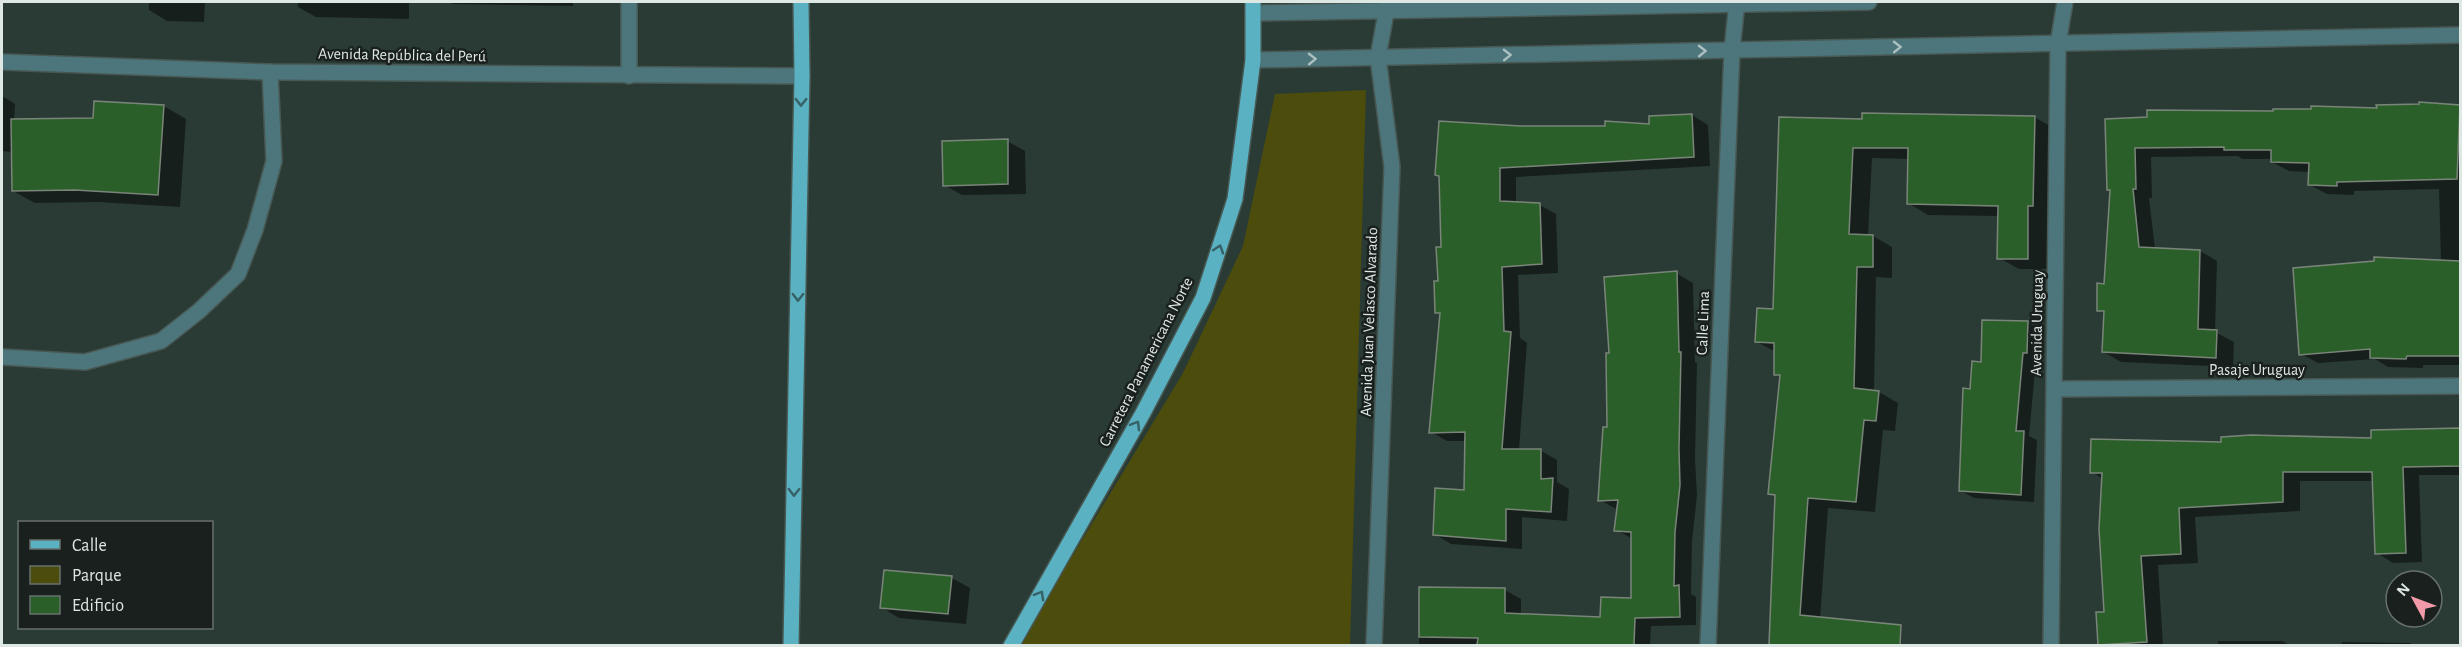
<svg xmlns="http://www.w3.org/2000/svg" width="2462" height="647" viewBox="0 0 2462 647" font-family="'Alegreya Sans',sans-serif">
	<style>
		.green { fill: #4c4c0c }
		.shadow { fill: #0007 }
		.building { fill: #2b5f29; stroke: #7a8579; stroke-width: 1.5 }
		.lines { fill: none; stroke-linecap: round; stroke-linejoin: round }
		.minor-casing { stroke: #475752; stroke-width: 18 }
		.major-casing { stroke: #475752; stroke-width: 18 }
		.minor { stroke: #4d757c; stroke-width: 15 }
		.major { stroke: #5ab1c1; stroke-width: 15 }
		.oneway { stroke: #abbfc0 }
		.oneway2 { stroke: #366167 }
		.labels { text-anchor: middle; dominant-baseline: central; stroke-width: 5; stroke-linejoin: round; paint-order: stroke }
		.street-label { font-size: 16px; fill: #dde7e4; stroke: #19201e }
	</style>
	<rect width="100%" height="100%" fill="#2a3b36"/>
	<polygon class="green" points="1366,90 1350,645 1018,646 1183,373 1243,246 1275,94"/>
	<g class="shadow">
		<polygon points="149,2 205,2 204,22 167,21 149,10"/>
		<polygon points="298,2 409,2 409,19 316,17 298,7"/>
		<polygon points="448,2 573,2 573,6 453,4"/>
		<polygon points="2,96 15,104 14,120 94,119 164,106 186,119 180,207 98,202 35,203 13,191 13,152 2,151"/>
		<polygon points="2420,104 2460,106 2460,365 2423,365 2423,368 2388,367 2375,359 2318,363 2301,354 2441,261 2439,189 2354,191 2354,195 2327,194 2310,185 2310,172 2289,171 2272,162 2272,159 2242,159 2238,156 2151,157 2152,198 2149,198 2155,249 2200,251 2217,261 2215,332 2234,342 2233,367 2121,362 2104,352 2106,314 2098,310 2105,285 2111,190 2107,121 2378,109"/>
		<polygon points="1692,115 1708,125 1710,166 1516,177 1516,203 1540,205 1556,214 1558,273 1518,275 1520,338 1527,343 1519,450 1540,450 1557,460 1557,482 1569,489 1567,521 1522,517 1522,549 1451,544 1434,534 1466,492 1466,441 1447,441 1431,432 1441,314 1437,312 1443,248 1440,177 1436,175 1520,127 1650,126"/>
		<polygon points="2034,117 2054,128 2052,217 2047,217 2047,269 2019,269 1999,258 1999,216 1928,215 1908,203 1909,159 1872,158 1868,236 1873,236 1892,247 1892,278 1876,277 1874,392 1879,392 1898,403 1895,431 1883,430 1875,512 1828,508 1820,619 1885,632 1905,646 1770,646 1776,497 1770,493 1781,377 1775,374 1776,352 1757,342 1775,310 1863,121"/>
		<polygon points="1007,141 1025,151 1026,194 962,195 944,185"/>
		<polygon points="1676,273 1693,283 1695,362 1697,363 1695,459 1697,495 1692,542 1691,594 1696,597 1696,625 1651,626 1650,646 1419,646 1421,589 1505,590 1521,599 1521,615 1602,619 1632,599 1633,539 1616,530 1618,510 1600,500 1609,429"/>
		<polygon points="2027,322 2041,330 2040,360 2036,360 2029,436 2037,440 2034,502 1974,498 1961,491 1971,390 1983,363"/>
		<polygon points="2445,428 2460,428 2460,475 2419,475 2422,562 2393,563 2377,553 2374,481 2300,481 2300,511 2195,517 2198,563 2158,565 2163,646 2100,645 2105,613 2103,479 2092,472 2222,443 2373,440"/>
		<polygon points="952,578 970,588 966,624 899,618 881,607"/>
		<polygon points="2218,641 2282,641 2291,646 2218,646"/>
		<polygon points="2342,642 2410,643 2415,646 2342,646"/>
	</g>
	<g class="building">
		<polygon points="94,101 164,105 158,195 75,190 12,191 11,119 93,118"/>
		<polygon points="2419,102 2460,105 2457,179 2337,182 2337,186 2308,185 2309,163 2271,162 2271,150 2224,150 2224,147 2135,148 2136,189 2133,189 2139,247 2200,250 2198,329 2217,330 2216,358 2102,352 2104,311 2097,311 2097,283 2104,284 2110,190 2107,190 2105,119 2147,117 2147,110 2273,111 2273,109 2311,109 2311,106 2377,108 2376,105 2419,104"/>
		<polygon points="1862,113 2035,116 2033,206 2028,206 2028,259 1997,259 1998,206 1907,204 1908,148 1853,148 1849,234 1873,235 1873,267 1857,267 1854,388 1879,391 1876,421 1864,420 1856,502 1808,498 1800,615 1901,625 1900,645 1769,645 1775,495 1768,494 1780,375 1774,375 1774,343 1755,342 1757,308 1773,309 1779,117 1862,119"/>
		<polygon points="1692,114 1694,157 1500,168 1500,201 1540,203 1542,264 1502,267 1504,331 1511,332 1502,449 1541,449 1541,479 1553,478 1551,512 1506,509 1506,541 1433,535 1435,488 1464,490 1465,432 1429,433 1440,313 1435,313 1434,281 1438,281 1436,247 1441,247 1439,176 1435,175 1439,121 1520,126 1605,126 1605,121 1649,124 1649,116"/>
		<polygon points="1008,139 1008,184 943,186 942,141"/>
		<polygon points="2374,257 2460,261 2460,356 2407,356 2406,359 2370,358 2370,349 2299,355 2293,268 2374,261"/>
		<polygon points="1677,271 1679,352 1681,352 1679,449 1680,485 1675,532 1674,586 1679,585 1680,617 1635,618 1634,645 1477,645 1478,638 1419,637 1419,587 1505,588 1505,613 1600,617 1601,597 1631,598 1631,532 1614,531 1618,500 1598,501 1603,427 1607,427 1606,353 1609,353 1604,277"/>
		<polygon points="1982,320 2028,321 2027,353 2023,353 2016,431 2024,431 2021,495 1959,491 1963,388 1970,389 1972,361 1981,362"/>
		<polygon points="2460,428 2460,466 2403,467 2406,553 2375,554 2372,472 2283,472 2283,502 2179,508 2181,554 2141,556 2147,642 2098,645 2096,612 2104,612 2099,529 2102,473 2090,473 2091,439 2221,442 2221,437 2251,435 2371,438 2371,430"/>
		<polygon points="884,570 952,576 948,614 880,608"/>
	</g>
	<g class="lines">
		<defs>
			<g id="minor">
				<polyline points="629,2 629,76"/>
				<polyline points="1253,13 1869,2"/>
				<polyline points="1253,60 2460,35"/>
				<polyline points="2,62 270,72 802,76"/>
				<polyline points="2,357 85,362 161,341 199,311 238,274 255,230 274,161 270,72"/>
				<polyline points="2054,389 2460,386"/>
				<polyline points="1374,646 1392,167 1378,57 1388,2"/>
				<polyline points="1708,646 1732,50 1737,2"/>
				<polyline points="2051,646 2058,44 2065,2"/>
			</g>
			<g id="major">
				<polyline points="791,646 802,76 801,2"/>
				<polyline points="1011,646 1143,413 1203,298 1235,199 1253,60 1253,2"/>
			</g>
		</defs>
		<use href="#minor" class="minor-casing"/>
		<use href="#major" class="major-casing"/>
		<use href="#minor" class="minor"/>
		<use href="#major" class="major"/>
	</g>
	<defs><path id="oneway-chevron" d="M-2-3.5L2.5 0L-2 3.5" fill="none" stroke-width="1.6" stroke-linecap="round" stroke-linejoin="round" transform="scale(1.5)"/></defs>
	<g class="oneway">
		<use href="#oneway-chevron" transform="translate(1897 47) rotate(-1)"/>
		<use href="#oneway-chevron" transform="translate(1702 51) rotate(-1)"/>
		<use href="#oneway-chevron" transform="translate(1507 55) rotate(-1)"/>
		<use href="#oneway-chevron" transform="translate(1312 59) rotate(-1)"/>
	</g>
	<g class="oneway2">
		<use href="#oneway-chevron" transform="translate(801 102) rotate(91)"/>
		<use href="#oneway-chevron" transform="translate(1219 249) rotate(-72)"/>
		<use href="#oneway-chevron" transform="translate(798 297) rotate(91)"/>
		<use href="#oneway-chevron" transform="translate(1136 425) rotate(-60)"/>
		<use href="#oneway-chevron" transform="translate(794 492) rotate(91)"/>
		<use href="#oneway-chevron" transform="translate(1040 595) rotate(-60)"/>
	</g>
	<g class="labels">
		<g class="street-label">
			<text transform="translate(402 55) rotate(1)">Avenida República del Perú</text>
			<text transform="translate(1369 322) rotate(-88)">Avenida Juan Velasco Alvarado</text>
			<text transform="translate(1703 323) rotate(-88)">Calle Lima</text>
			<text transform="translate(2037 323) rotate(-89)">Avenida Uruguay</text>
			<text transform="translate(1146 362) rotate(-63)">Carretera Panamericana Norte</text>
			<text x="2257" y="370">Pasaje Uruguay</text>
		</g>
	</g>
	<rect width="2462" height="647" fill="none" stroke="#dde7e4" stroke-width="6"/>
	<rect x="18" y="521" width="195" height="108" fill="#19201e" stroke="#67706d" stroke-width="1.5"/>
	<rect x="30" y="540" width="30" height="9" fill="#5ab1c1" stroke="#67706d" stroke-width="1.5"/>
	<text x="72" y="551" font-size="18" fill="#dde7e4">Calle</text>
	<rect x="30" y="566" width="30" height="18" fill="#4c4c0c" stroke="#67706d" stroke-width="1.5"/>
	<text x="72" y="581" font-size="18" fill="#dde7e4">Parque</text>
	<rect x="30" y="596" width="30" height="18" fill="#2b5f29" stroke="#67706d" stroke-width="1.5"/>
	<text x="72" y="611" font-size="18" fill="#dde7e4">Edificio</text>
	<g transform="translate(2414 599) rotate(311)"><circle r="28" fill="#19201e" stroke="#67706d" stroke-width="1.5"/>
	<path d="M0-4.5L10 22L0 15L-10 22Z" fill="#f39aaa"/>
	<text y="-9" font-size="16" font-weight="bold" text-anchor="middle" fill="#dde7e4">N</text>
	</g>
</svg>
